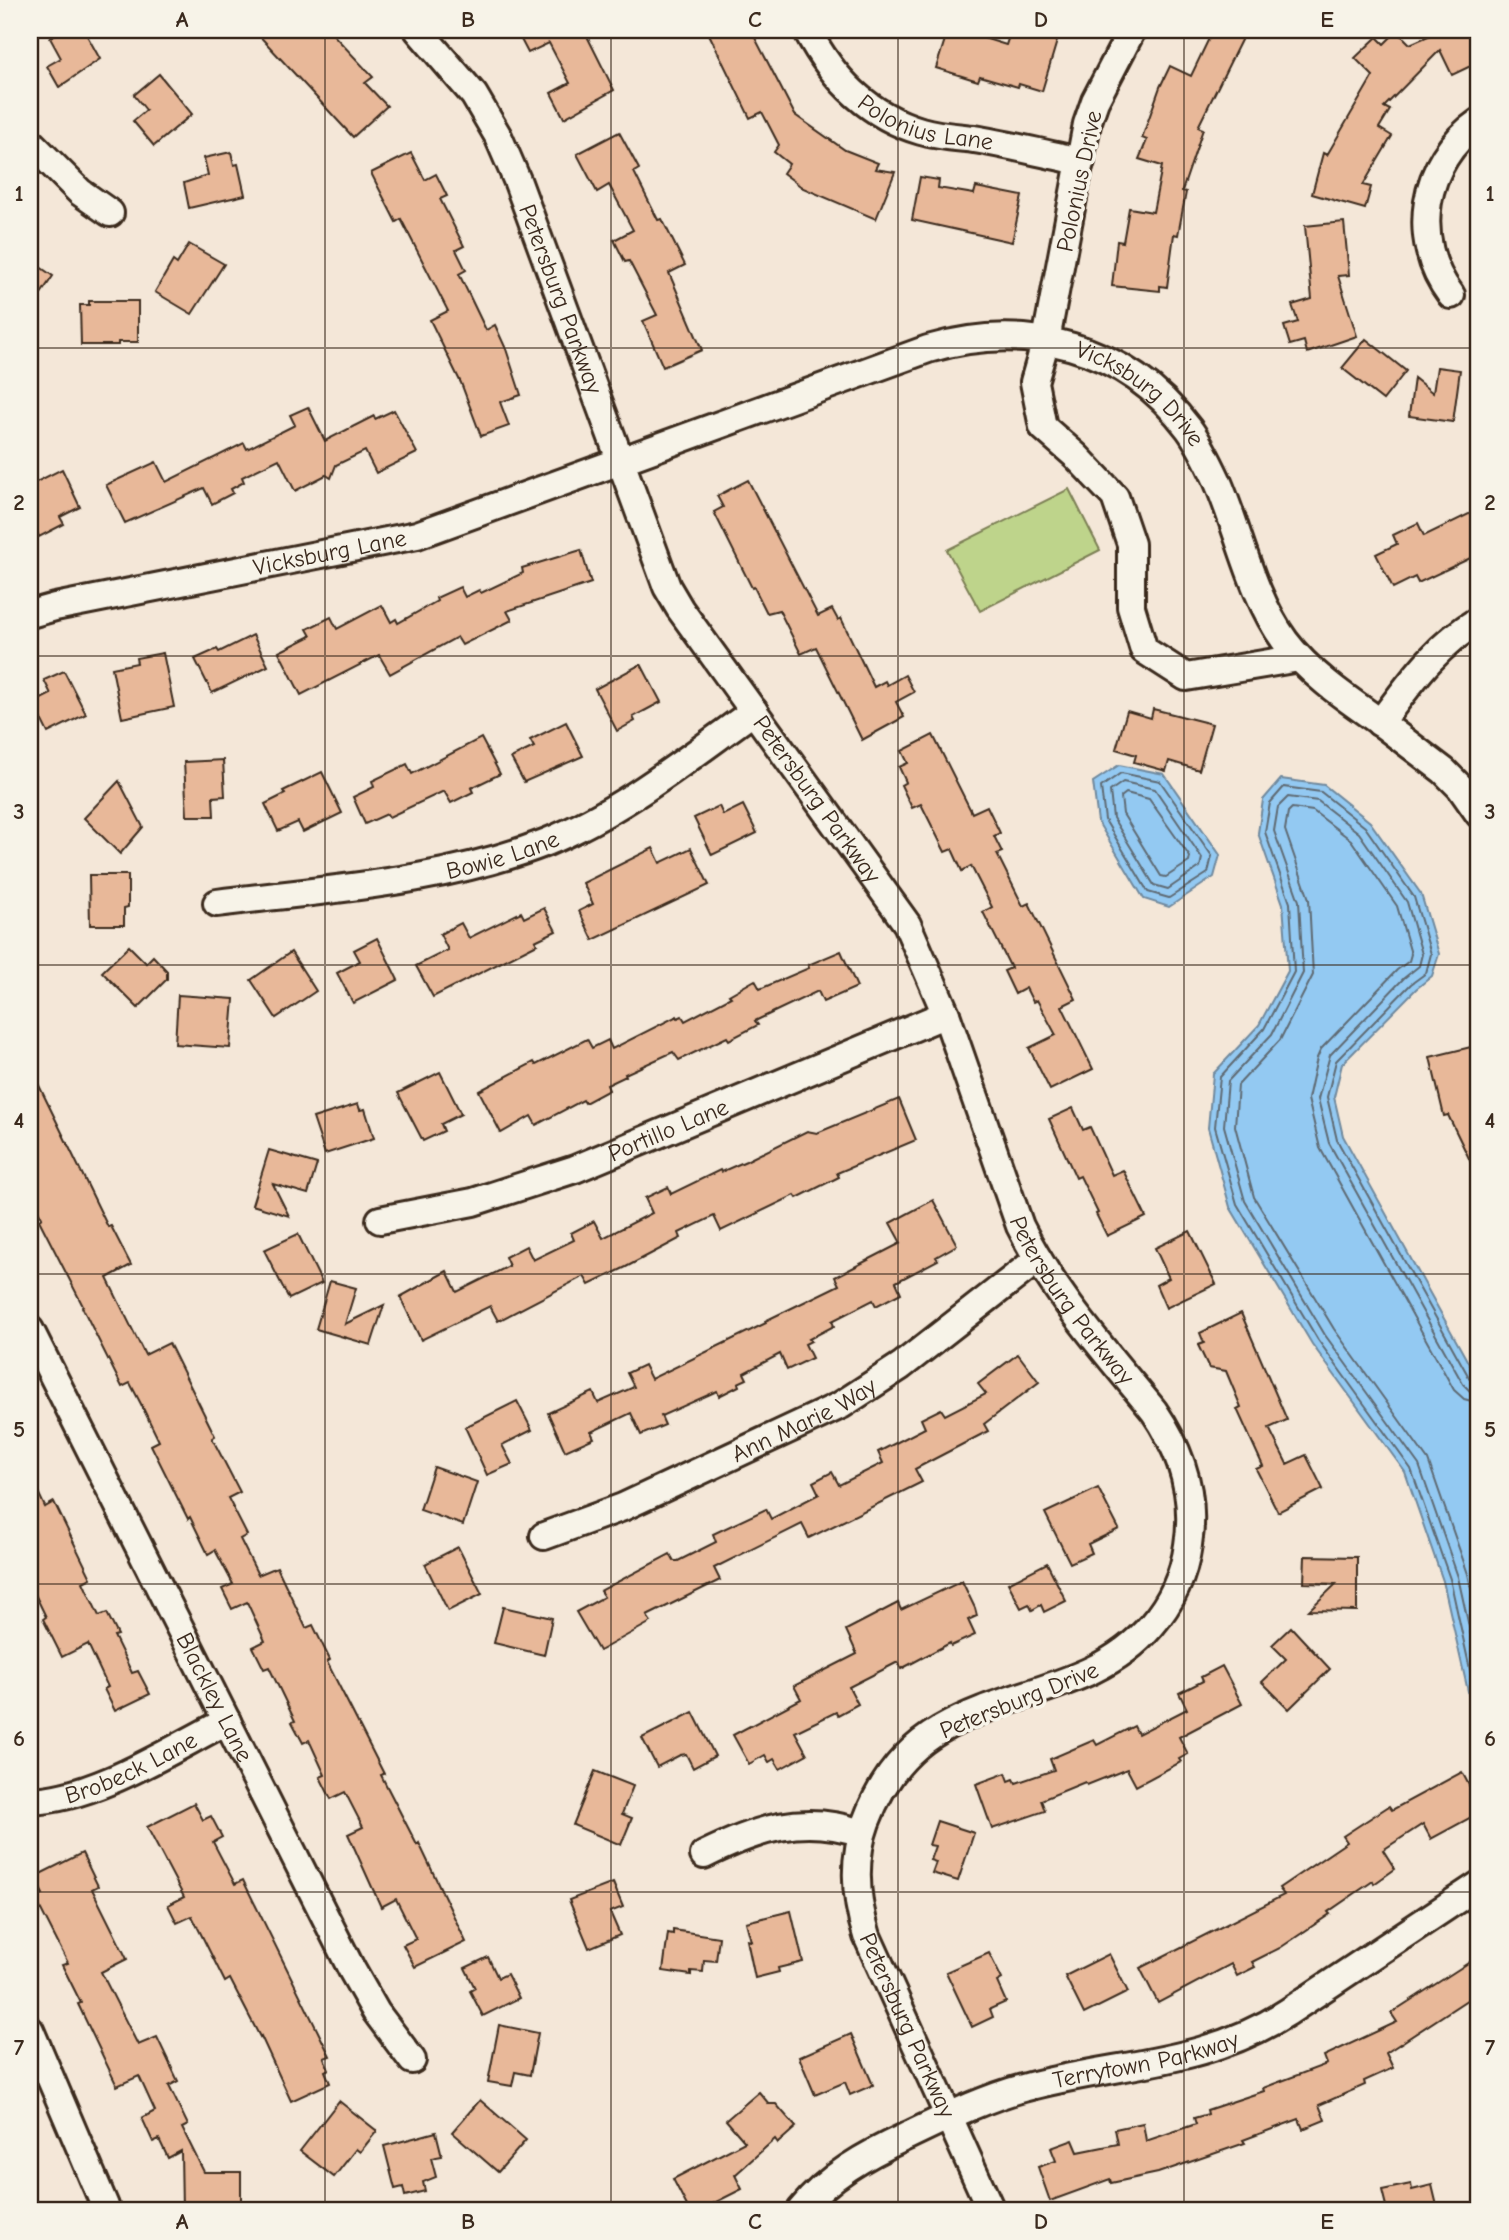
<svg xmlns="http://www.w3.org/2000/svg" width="1509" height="2240" viewBox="0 0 1509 2240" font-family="'Comic Neue',sans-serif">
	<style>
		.green { fill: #bed48b; stroke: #7c7f54; stroke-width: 2 }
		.water { fill: #93c9f2; stroke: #70899d; stroke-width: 2 }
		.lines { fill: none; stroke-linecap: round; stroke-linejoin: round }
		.shore { stroke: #5e6a73; stroke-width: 2 }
		.building { fill: #e8b899; stroke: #3b2a1e; stroke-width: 2 }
		.minor-casing { stroke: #3b2a1e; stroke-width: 32 }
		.minor { stroke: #f7f3e8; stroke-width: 26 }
		.grid { fill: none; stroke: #3b2a1e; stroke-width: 2; stroke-opacity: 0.55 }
		.labels { text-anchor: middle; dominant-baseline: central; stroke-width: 7; stroke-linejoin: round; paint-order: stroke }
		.street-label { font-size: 24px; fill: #3b2a1e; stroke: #f7f3e8 }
		.neatline { fill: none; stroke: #3b2a1e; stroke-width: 2.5 }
		.grid-label { font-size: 23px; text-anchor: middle; font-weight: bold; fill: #3b2a1e }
	</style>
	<rect width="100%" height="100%" fill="#f4e7d8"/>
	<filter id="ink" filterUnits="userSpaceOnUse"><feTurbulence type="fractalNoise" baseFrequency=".0143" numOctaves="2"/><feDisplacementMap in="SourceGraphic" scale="14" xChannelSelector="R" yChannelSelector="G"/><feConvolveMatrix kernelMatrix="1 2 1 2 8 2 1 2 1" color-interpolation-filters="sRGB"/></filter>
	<g filter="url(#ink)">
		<polygon class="green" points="1069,489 1100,550 980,611 947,550"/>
		<g class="water">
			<polygon points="1119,765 1164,774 1220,855 1214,877 1169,907 1144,899 1098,822 1093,782"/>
			<polygon points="1281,779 1324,785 1370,822 1421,894 1439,954 1432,976 1416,989 1342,1064 1334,1097 1343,1136 1479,1382 1479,1740 1443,1581 1405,1472 1312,1344 1230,1207 1208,1128 1213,1074 1259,1025 1288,971 1283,904 1258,833 1263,800"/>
		</g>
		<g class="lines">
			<g class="shore">
				<polygon points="1121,773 1160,781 1212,856 1208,873 1169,898 1148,892 1105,820 1101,787"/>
				<polygon points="1123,782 1155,789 1202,858 1200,867 1168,889 1154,885 1113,818 1110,791"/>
				<polygon points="1126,793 1149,799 1190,857 1189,862 1166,877 1161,876 1123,814 1121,797"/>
				<polyline points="1479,1384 1470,1379 1337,1140 1327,1097 1336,1061 1411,984 1426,973 1431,954 1414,897 1365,827 1321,792 1284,787 1270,803 1265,832 1290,903 1294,972 1264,1029 1220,1077 1215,1127 1237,1204 1318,1340 1411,1469 1450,1579 1479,1710"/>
				<polyline points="1479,1392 1470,1391 1463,1384 1329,1143 1318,1099 1330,1055 1404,978 1419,966 1422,954 1407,902 1359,833 1318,801 1288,797 1278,807 1274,831 1299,901 1303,973 1272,1034 1228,1081 1224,1126 1245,1201 1325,1335 1419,1465 1458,1577 1479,1672"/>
				<polyline points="1479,1403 1464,1399 1454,1390 1320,1148 1308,1099 1317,1058 1321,1049 1397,970 1409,961 1411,954 1397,906 1351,840 1313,811 1292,808 1288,812 1285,830 1309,899 1313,975 1280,1040 1238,1085 1235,1126 1254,1197 1334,1329 1428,1460 1468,1574 1479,1624"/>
			</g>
		</g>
		<g class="building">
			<polygon points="64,30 84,30 100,59 59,87 47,66 61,58 50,38"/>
			<polygon points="254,30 329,30 373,77 365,83 387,106 353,137"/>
			<polygon points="516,30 584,30 614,90 564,118 551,93 570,83 549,43 528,53"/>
			<polygon points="707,30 751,30 795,115 845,150 878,163 875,169 895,172 876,219 803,188 783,173 789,164 774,152 779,145 762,112 750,118"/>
			<polygon points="948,30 958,30 1006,45 1011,30 1019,30 1057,41 1042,91 1019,84 1018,87 980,76 978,81 936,68"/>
			<polygon points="1213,30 1246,30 1198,127 1203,129 1182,191 1186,192 1178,235 1174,234 1167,287 1160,286 1160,291 1112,286 1117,241 1123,242 1129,208 1153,212 1162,166 1139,159 1147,140 1142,138 1160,87 1170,66 1191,76"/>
			<polygon points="1431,30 1479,30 1479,62 1452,75 1440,50 1384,107 1390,110 1379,128 1392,136 1363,185 1371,187 1365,209 1312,194 1323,153 1327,155 1373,76 1355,58 1377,37 1384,44 1397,31 1410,44 1433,34"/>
			<polygon points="159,74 192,114 154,146 133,121 146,110 134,95"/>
			<polygon points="619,132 639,169 634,172 658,220 662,219 685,265 669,273 702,350 663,367 643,321 657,315 629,261 625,262 614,240 633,230 609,185 597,192 577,154"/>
			<polygon points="231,152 234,165 238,164 245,195 189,208 184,183 208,175 204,158"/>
			<polygon points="411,153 425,180 436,174 447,196 440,199 464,246 456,250 466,270 459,274 486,330 495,325 506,349 521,395 500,402 509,426 481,436 461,383 430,320 448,311 401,219 396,222 371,173"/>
			<polygon points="920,177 939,180 938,188 974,194 976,187 1022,196 1012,242 912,220"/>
			<polygon points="1344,222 1349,275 1338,276 1357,336 1307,353 1304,341 1290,345 1284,326 1298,322 1292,305 1312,299 1305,226"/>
			<polygon points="189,244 224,264 192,314 155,292 173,261 177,264"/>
			<polygon points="30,260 53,276 30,310"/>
			<polygon points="89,301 138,301 138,342 118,342 118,345 81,345 80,305 89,305"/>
			<polygon points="1366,339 1406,371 1383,400 1342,368"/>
			<polygon points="1437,367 1460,370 1453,422 1409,416 1414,378 1433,393"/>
			<polygon points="308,407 325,441 374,416 375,419 394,410 417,453 376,473 365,451 336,465 331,478 326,475 295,491 279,459 242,477 244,482 231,489 233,493 212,504 204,488 125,523 106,485 156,462 166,482 244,443 247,449 295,425 290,415"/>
			<polygon points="62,469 80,507 60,517 64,524 39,537 30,518 30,485"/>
			<polygon points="748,480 818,616 832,609 838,620 841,618 874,687 885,681 887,685 905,675 914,692 896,702 904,717 862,740 816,647 801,654 779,610 767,613 754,587 752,588 714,512 723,507 717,496"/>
			<polygon points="1479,509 1479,554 1418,583 1415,577 1393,588 1376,554 1397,544 1393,535 1418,523 1424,536"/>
			<polygon points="581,550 591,583 507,611 512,620 462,645 457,637 390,674 379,655 301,695 279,652 311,636 307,629 331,617 337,629 382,605 391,622 396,619 398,623 437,601 436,598 460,587 465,597 479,590 481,593 523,573 522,568"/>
			<polygon points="253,635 268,666 212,693 195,659 217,649 219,652"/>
			<polygon points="163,653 174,707 122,718 112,668 137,663 136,658"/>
			<polygon points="641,664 661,702 633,717 635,721 617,731 595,689"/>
			<polygon points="64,671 86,714 48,733 33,703 51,694 44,680"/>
			<polygon points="1153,709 1212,724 1199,770 1169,761 1166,771 1134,762 1136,755 1116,749 1127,711 1151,718"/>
			<polygon points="566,722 583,756 524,782 511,758 534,747 530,740"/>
			<polygon points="933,735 972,813 987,806 1000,833 994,836 1002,852 997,854 1023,906 1029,903 1076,999 1062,1006 1093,1069 1050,1090 1029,1048 1056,1035 1037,1000 1033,1002 1026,988 1015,994 1004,971 1011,968 983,912 992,907 971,866 962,871 952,849 945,852 921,804 912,808 901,785 906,782 899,767 908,763 902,751"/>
			<polygon points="481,738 500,774 471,788 473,792 451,803 444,791 389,817 387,814 365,824 353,797 374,787 372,781 407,764 412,774"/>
			<polygon points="223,760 225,796 213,797 214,816 187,816 184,762"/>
			<polygon points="322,772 342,813 303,832 298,822 278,831 265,804 285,794 283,791"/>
			<polygon points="119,781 143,827 120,854 84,818"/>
			<polygon points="743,805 757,833 712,855 694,818 719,806 723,815"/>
			<polygon points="653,848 660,863 691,848 709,885 593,940 579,911 593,904 583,883"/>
			<polygon points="89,875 128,875 128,907 124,908 124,925 90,925"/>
			<polygon points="544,908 556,931 535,941 537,944 433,997 416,966 448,950 440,934 461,923 469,938 521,912 524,918"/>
			<polygon points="377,938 398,980 353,1003 337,973 360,961 354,950"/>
			<polygon points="129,946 146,963 153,956 167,971 167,979 138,1008 102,972"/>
			<polygon points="841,951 857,987 823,1002 818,991 755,1021 758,1025 729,1040 727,1037 679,1060 673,1052 625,1074 626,1076 607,1085 609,1090 585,1103 583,1100 536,1125 531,1116 501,1133 479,1091 534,1062 536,1065 587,1039 592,1048 608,1040 612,1049 677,1016 678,1018 682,1016 685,1021 731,997 729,995 755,980 760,989 809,968 808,965"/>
			<polygon points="291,952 316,991 276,1018 251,980"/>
			<polygon points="178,995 234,999 230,1048 175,1044"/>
			<polygon points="1479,1045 1479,1074 1473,1075 1479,1101 1479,1179 1448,1115 1444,1116 1430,1057"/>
			<polygon points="30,1067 108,1227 111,1226 131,1265 107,1278 145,1355 169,1343 215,1436 212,1438 240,1492 228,1498 247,1535 240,1539 258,1575 277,1567 306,1628 313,1625 330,1660 327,1662 384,1774 381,1775 417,1845 419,1843 466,1942 415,1967 403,1945 416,1939 396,1899 381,1907 348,1834 363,1827 345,1792 331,1799 320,1777 325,1775 309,1740 303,1743 292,1722 295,1721 269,1667 264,1669 253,1647 265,1641 247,1602 232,1609 222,1589 233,1584 215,1550 208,1554 190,1517 188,1519 151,1445 159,1441 141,1404 130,1383 122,1387 82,1307 83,1306 39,1220 42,1218 30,1195"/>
			<polygon points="440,1072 461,1114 441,1124 444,1131 423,1141 398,1093"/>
			<polygon points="899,1099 916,1140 837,1173 839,1177 797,1198 795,1195 721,1231 714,1216 679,1233 681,1238 626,1267 589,1285 584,1276 498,1321 490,1306 421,1340 400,1297 447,1271 457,1292 509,1266 505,1257 526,1246 533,1260 574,1240 571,1233 594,1221 603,1238 652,1213 645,1198 668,1187 671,1194 720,1170 721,1172 746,1161 807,1131 817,1133"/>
			<polygon points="358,1104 360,1110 365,1109 374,1138 325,1154 313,1118"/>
			<polygon points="1073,1108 1083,1130 1090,1127 1112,1175 1123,1170 1146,1217 1107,1236 1096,1214 1098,1213 1080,1176 1076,1178 1049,1119"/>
			<polygon points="269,1150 317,1164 308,1194 273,1184 289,1216 252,1205"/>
			<polygon points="933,1200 957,1245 936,1257 938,1260 896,1282 901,1293 876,1306 873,1300 832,1321 834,1326 809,1339 811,1341 805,1344 812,1358 787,1370 780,1354 744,1373 747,1379 738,1383 739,1386 719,1396 717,1391 661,1416 665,1425 641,1435 631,1413 591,1432 594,1438 565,1451 548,1413 593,1392 598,1403 634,1387 627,1373 644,1365 651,1379 766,1323 765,1321 839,1285 835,1277 901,1243 890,1223"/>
			<polygon points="1190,1231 1216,1284 1166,1308 1156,1285 1169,1278 1155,1248"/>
			<polygon points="298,1234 322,1283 289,1299 264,1250"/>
			<polygon points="330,1281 356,1288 345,1324 384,1305 371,1345 316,1329"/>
			<polygon points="1241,1313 1287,1420 1269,1428 1287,1464 1306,1455 1323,1489 1278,1512 1256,1469 1263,1466 1237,1409 1241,1407 1226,1371 1209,1368 1198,1345 1204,1343 1200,1333"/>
			<polygon points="1018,1354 1039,1382 984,1424 988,1431 915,1469 922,1482 809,1538 802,1524 714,1568 720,1580 647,1616 651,1622 599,1651 576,1612 604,1597 600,1591 670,1554 674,1561 678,1561 716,1542 713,1534 766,1509 771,1519 819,1494 813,1482 832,1472 839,1485 883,1463 878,1452 925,1428 921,1419 941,1409 945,1415 986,1394 978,1384"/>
			<polygon points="517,1401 532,1430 502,1445 512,1464 487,1475 465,1427"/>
			<polygon points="434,1467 477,1482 463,1525 420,1510"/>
			<polygon points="30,1475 45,1507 54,1502 91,1578 83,1582 99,1616 107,1613 118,1635 114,1636 132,1673 138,1671 150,1694 115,1711 104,1689 108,1687 88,1644 62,1657 43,1619 46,1617 30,1584"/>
			<polygon points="1098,1488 1119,1529 1088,1544 1092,1553 1070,1563 1045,1513"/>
			<polygon points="458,1547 482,1594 448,1611 425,1564"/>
			<polygon points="1305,1556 1357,1557 1357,1611 1309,1610 1336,1584 1304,1583"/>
			<polygon points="1047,1563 1066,1601 1044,1612 1041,1605 1032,1610 1029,1604 1021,1608 1008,1583"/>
			<polygon points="962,1581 975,1608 977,1616 968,1620 975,1635 951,1646 950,1643 901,1669 898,1662 849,1687 858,1704 838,1715 836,1712 795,1732 807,1754 780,1769 774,1759 769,1762 765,1755 749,1764 733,1735 801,1699 794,1686 857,1654 846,1630 898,1603 901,1610"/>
			<polygon points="503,1607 552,1618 544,1655 494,1643"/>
			<polygon points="1291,1627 1330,1669 1289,1709 1262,1682 1286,1659 1272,1645"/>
			<polygon points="1222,1666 1242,1704 1179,1737 1188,1754 1179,1759 1181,1762 1136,1786 1127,1769 1087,1785 1085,1782 1041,1800 1045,1811 992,1829 976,1784 1006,1773 1009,1781 1014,1779 1016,1783 1054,1770 1050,1759 1094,1740 1097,1745 1134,1726 1138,1734 1187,1709 1179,1693 1203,1681 1201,1677"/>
			<polygon points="693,1712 715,1756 693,1768 686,1754 680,1755 657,1767 642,1738"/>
			<polygon points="595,1771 633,1786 622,1814 632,1818 621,1845 573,1825"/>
			<polygon points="1462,1772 1479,1804 1479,1813 1431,1839 1423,1824 1383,1850 1395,1869 1374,1884 1373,1881 1328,1912 1330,1914 1280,1948 1252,1962 1255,1967 1237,1976 1231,1964 1158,2003 1140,1968 1284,1895 1279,1888 1347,1842 1343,1836 1389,1806 1392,1810"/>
			<polygon points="194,1803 203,1820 211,1816 222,1837 213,1842 235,1884 243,1880 330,2056 324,2058 329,2069 325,2071 330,2083 291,2101 261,2036 260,2037 230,1979 225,1982 192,1916 177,1923 168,1905 184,1897 147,1827"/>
			<polygon points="937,1821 974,1833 958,1881 932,1873 936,1862 930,1860 935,1846 929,1845"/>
			<polygon points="82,1853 98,1886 92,1889 127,1959 101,1972 138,2045 157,2037 178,2081 169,2086 188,2125 182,2128 204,2172 241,2172 241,2210 182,2210 181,2151 168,2158 159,2139 153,2142 142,2118 155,2111 139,2076 117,2086 78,2004 81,2003 62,1965 68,1963 35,1898 43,1894 34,1877"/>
			<polygon points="613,1883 623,1907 610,1912 620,1935 589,1948 569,1900"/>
			<polygon points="791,1911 803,1962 778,1968 779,1972 755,1978 747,1940 751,1941 746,1922"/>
			<polygon points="673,1930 719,1937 716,1961 704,1960 703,1972 691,1971 691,1975 663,1971 668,1933 673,1934"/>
			<polygon points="989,1953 1002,1979 997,1982 1006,2002 990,2009 993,2017 972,2027 946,1972"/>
			<polygon points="1109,1954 1128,1992 1084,2014 1065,1976"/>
			<polygon points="1479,1956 1479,1992 1386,2053 1393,2068 1364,2081 1365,2085 1319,2105 1325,2120 1303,2129 1299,2119 1243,2140 1245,2143 1158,2173 1111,2183 1110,2179 1050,2201 1038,2167 1056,2161 1051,2148 1073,2140 1078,2152 1118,2144 1115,2129 1143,2123 1146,2141 1196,2124 1194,2118 1208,2114 1207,2110 1264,2091 1263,2088 1327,2064 1324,2056 1397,2022 1391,2013"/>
			<polygon points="488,1957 498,1978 507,1974 519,1998 483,2016 470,1991 475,1988 465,1968"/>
			<polygon points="499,2025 538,2033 530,2075 515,2072 512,2086 488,2082"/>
			<polygon points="851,2034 873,2085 850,2095 845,2082 815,2095 799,2057"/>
			<polygon points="759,2092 769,2104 776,2104 796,2127 778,2143 775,2139 735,2175 742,2189 714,2203 717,2210 689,2210 673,2179 745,2142 726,2120"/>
			<polygon points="480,2100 526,2140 498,2172 452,2132"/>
			<polygon points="339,2101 377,2131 360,2152 356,2149 334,2177 300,2151"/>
			<polygon points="436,2132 442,2156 431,2158 436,2177 423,2182 425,2191 405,2196 403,2187 395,2189 384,2146"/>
			<polygon points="1411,2184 1412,2190 1432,2185 1438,2210 1387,2210 1382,2190"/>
		</g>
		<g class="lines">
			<defs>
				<g id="minor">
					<path id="s1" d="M418 30 474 95 498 136 517 180 667 587 680 609 907 924 946 1014 1020 1226C1054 1295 1106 1352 1154 1411 1182 1452 1196 1496 1188 1545 1184 1575 1171 1603 1151 1626 1096 1690 1009 1689 940 1730 904 1751 880 1784 866 1822 852 1860 855 1898 867 1936L991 2210"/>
					<path id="s2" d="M807 30C832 78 867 115 921 131 938 136 956 137 974 139 1010 145 1045 154 1081 161"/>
					<polyline points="1132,30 1095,101 1087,124 1046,340 1034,382 1043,427 1076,456 1115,497 1131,544 1131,607 1144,650 1186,677 1299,658"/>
					<polyline points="30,142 80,192 110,213"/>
					<path d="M1451 295C1409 240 1422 161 1479 122"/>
					<path id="s3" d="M30 614 55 607 417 535 928 349C1026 320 1126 345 1189 429 1200 444 1209 463 1217 480 1240 533 1251 594 1285 641 1309 673 1344 697 1377 720 1399 737 1422 754 1444 771L1460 787 1479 814"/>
					<path d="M1380 723C1411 682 1434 647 1479 620"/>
					<path id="s4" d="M217 903C328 889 442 883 547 842 623 811 688 758 754 711"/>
					<path id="s5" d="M380 1220 473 1202 575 1169 946 1014"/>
					<path id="s6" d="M30 1330 352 1970 376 2012 412 2060"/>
					<path id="s7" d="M544 1536 623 1507 841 1405 901 1366 1038 1259"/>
					<path id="s8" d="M30 1801C95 1799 168 1751 227 1721"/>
					<path d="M704 1855C757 1829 803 1813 861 1833"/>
					<polyline points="30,2030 105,2206"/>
					<path id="s9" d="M801 2210C828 2176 866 2155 905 2137 943 2119 982 2099 1023 2088 1117 2062 1202 2067 1288 2012L1479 1885"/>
				</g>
			</defs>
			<use href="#minor" class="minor-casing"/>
			<use href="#minor" class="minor"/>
		</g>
	</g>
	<path class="grid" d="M325 30V2210M611 30V2210M898 30V2210M1184 30V2210M30 348H1479M30 656H1479M30 965H1479M30 1274H1479M30 1584H1479M30 1892H1479"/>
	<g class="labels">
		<g class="street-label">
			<text stroke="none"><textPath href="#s2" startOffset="159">Polonius Lane</textPath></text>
			<text transform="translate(1079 181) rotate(-78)">Polonius Drive</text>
			<text stroke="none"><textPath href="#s1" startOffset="308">Petersburg Parkway</textPath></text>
			<text stroke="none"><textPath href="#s3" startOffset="1169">Vicksburg Drive</textPath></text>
			<text stroke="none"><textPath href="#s3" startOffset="306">Vicksburg Lane</textPath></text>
			<text stroke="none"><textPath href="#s1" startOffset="875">Petersburg Parkway</textPath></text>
			<text stroke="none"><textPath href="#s4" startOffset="290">Bowie Lane</textPath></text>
			<text stroke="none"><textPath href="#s5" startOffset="303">Portillo Lane</textPath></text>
			<text stroke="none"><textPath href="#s1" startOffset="1442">Petersburg Parkway</textPath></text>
			<text stroke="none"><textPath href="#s7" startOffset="285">Ann Marie Way</textPath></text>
			<text stroke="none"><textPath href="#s6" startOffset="411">Blackley Lane</textPath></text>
			<text transform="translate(1019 1700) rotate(-22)">Petersburg Drive</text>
			<text stroke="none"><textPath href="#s8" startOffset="107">Brobeck Lane</textPath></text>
			<text stroke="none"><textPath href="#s1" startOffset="2385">Petersburg Parkway</textPath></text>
			<text stroke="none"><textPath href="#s9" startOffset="382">Terrytown Parkway</textPath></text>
		</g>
	</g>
	<rect width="1509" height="2240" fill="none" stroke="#f7f3e8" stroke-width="77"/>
	<rect x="38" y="38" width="1432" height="2164" class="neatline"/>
	<g class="grid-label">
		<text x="182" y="27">A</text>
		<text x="468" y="27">B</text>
		<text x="755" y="27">C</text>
		<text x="1041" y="27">D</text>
		<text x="1327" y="27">E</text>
		<text x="19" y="201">1</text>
		<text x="1490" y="201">1</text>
		<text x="19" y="510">2</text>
		<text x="1490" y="510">2</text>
		<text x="19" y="819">3</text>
		<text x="1490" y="819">3</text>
		<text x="19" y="1128">4</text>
		<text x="1490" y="1128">4</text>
		<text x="19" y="1437">5</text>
		<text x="1490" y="1437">5</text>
		<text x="19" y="1746">6</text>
		<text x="1490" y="1746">6</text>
		<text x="19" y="2055">7</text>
		<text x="1490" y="2055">7</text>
		<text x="182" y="2229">A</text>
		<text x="468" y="2229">B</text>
		<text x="755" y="2229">C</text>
		<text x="1041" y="2229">D</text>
		<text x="1327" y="2229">E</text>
	</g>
</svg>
